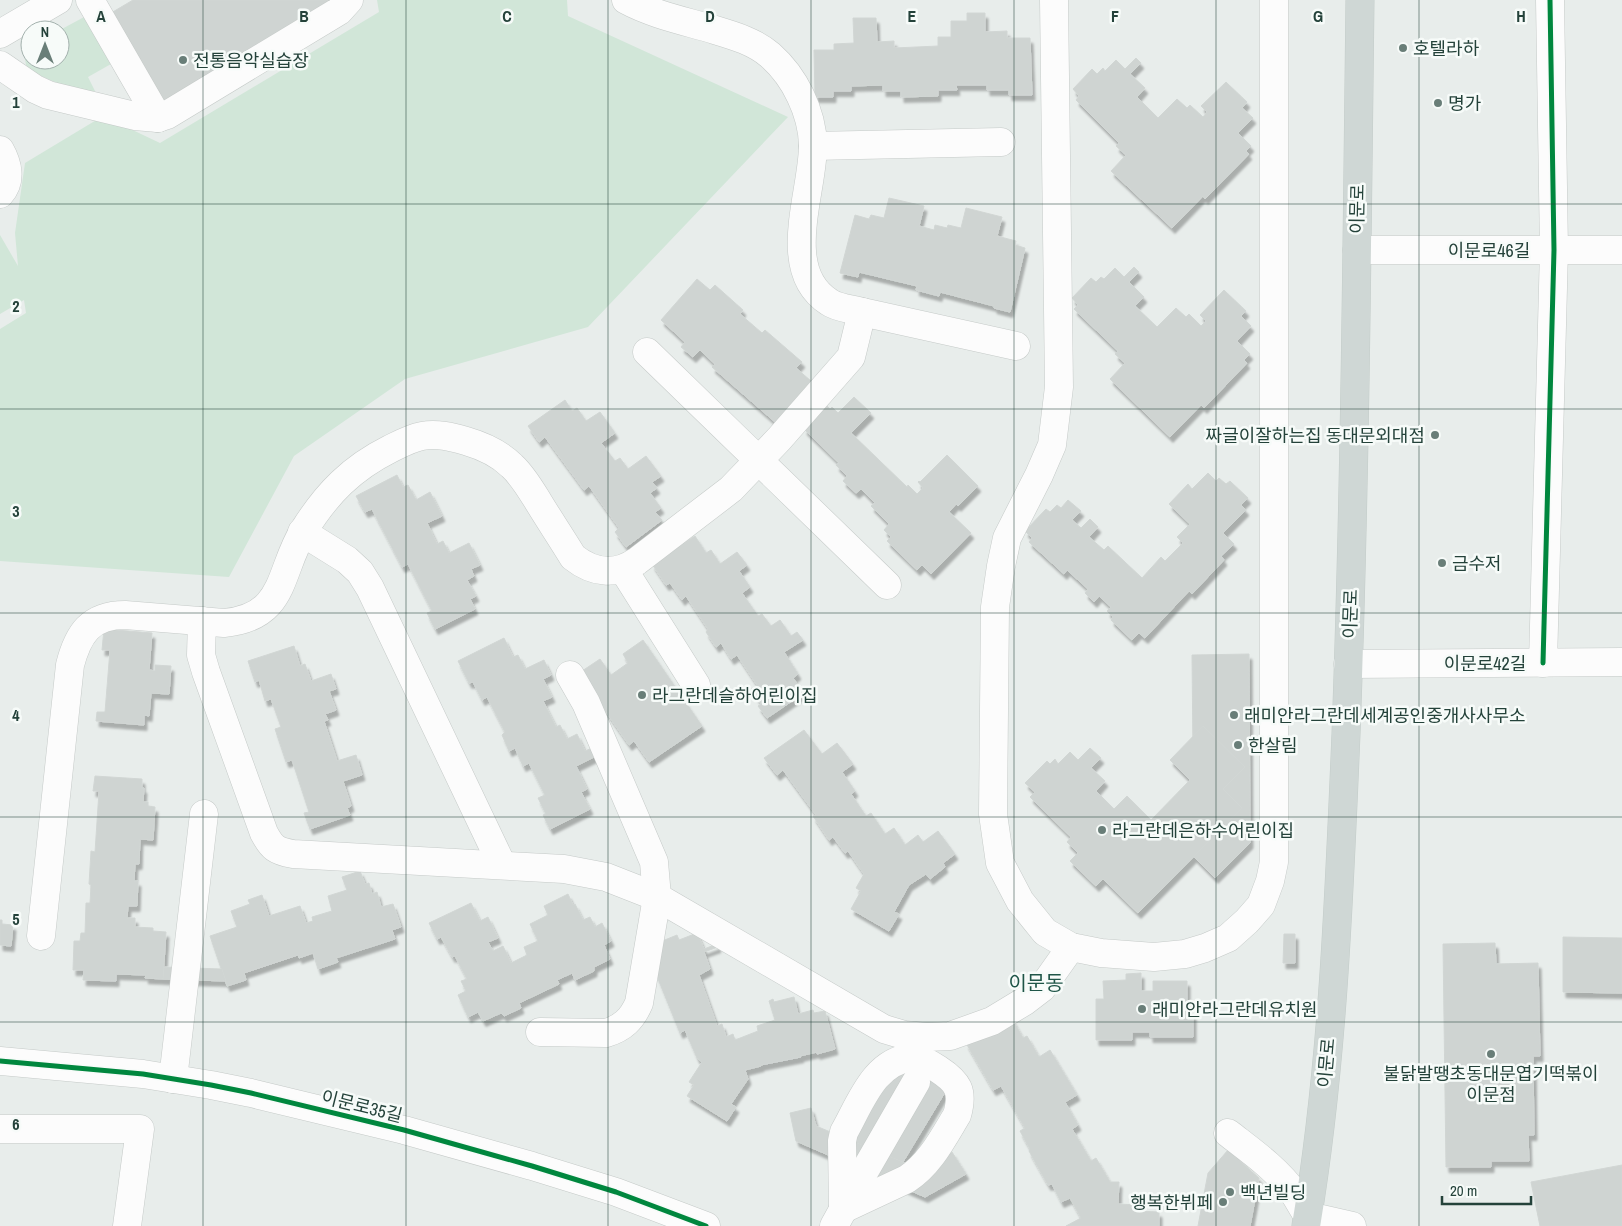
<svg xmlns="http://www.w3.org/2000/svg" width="1622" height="1226" viewBox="0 0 1622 1226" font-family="'Archivo Narrow','Noto Sans KR',sans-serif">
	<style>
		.green { fill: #d1e6d8 }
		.building { fill: #cfd4d2; stroke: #d1d6d4; filter: url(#shadow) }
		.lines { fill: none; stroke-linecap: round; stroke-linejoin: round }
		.minor-casing { stroke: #c5cac8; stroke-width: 29 }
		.major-casing { stroke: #c3ccc9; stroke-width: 29 }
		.minor { stroke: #fcfcfc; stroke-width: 28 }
		.major { stroke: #cfd7d5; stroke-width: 28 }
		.cycleway-casing { stroke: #f7fbf9; stroke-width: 8 }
		.cycleway { stroke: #00873e; stroke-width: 5 }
		.grid { fill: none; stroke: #24423a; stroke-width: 1; stroke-opacity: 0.55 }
		.poi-dot { fill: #697e78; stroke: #f7fbf9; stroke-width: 2 }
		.labels { text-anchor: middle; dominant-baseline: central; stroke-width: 5; stroke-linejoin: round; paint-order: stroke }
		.poi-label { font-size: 18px; fill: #24423a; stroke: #f7fbf9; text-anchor: start }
		.street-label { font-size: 18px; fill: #24423a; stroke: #f7fbf9 }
		.quarter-label { font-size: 20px; fill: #1f5548; stroke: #f7fbf9 }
		.grid-label { font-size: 16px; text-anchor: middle; font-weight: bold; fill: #24423a; stroke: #f7fbf9; stroke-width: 5; stroke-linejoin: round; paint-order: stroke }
	</style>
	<defs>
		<filter id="shadow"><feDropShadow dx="3" dy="5.5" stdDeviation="1" flood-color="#0004"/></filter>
	</defs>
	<rect width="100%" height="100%" fill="#e8edeb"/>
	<g class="green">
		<polygon points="377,0 567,0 568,16 788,117 588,327 405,379 294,456 229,577 0,561 0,329 26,313 24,300 0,314 0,235 18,266 15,233 25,163 103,116 160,143 379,12"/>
		<polygon points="86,16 111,64 88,77 95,91 88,94 82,94 30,71 26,65 24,53 30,47 30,60 60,60 60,30"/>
	</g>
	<g class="building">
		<polygon points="133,0 335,0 159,104 106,16"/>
		<polygon points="967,13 985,13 985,32 1007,31 1007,38 1030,38 1032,95 1009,95 1009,90 987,90 987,85 956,85 957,90 938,90 938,96 901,97 901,91 883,91 883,85 851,86 851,91 833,91 833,97 815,97 814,50 834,50 834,44 854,43 853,18 876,18 877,42 894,41 894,48 938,46 938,37 951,37 951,21 967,21"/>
		<polygon points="1136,58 1141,63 1130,74 1145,88 1137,97 1158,118 1177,99 1187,108 1190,105 1203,117 1207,112 1201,106 1226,82 1247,102 1242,108 1253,118 1238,133 1251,146 1246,151 1249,154 1205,199 1203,196 1172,228 1111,171 1126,155 1116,146 1119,143 1076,100 1079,96 1073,89 1092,69 1097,74 1103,68 1105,71 1116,60 1125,69"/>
		<polygon points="889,198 924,206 919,226 934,230 935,225 947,228 948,225 961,228 966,208 1002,217 997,236 1016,241 1015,245 1025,248 1010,312 994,308 994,306 940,292 939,296 916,290 917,286 859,272 858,277 840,273 855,215 869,219 871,215 884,218"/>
		<polygon points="1134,267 1139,272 1129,282 1144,297 1135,306 1157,327 1176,308 1186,317 1189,314 1201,326 1206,321 1200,315 1224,290 1246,311 1241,316 1251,326 1237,341 1250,354 1244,360 1247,363 1204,408 1201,405 1170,437 1110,379 1125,363 1115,354 1118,351 1074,309 1078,305 1072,298 1091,278 1096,282 1101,277 1104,279 1115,268 1124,277"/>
		<polygon points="697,279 710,290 715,285 743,310 740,314 762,333 765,330 802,362 796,368 811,381 775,422 712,367 715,364 700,350 693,357 681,347 685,342 661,320"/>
		<polygon points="854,397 871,413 851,433 907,487 908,485 917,494 923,488 918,482 919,481 920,482 947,455 978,486 958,506 956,504 949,512 971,533 931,574 922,565 917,570 887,541 891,537 884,530 889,524 871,506 875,503 861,489 856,493 843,481 847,476 836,465 839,463 804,429 821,400 830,409 832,407 838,413"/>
		<polygon points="565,400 572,411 577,408 586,421 600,412 615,433 601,443 615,461 620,458 628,469 646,456 661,476 652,482 657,488 650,493 661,508 655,512 662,520 626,547 615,532 619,528 589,486 584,490 545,437 539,442 528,426"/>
		<polygon points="1208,473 1216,481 1219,478 1226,484 1230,481 1248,498 1241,505 1246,510 1223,533 1234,544 1221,556 1224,560 1192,594 1189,591 1145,638 1139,633 1132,640 1111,620 1113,617 1107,611 1111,607 1099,596 1094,602 1085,593 1088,589 1067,570 1064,574 1029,542 1032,538 1025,531 1046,509 1050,512 1057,505 1061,508 1068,500 1081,511 1072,520 1081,528 1090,519 1098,527 1089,537 1104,550 1108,546 1142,578 1161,557 1165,561 1183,543 1177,537 1190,524 1169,504 1188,484 1192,489"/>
		<polygon points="397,475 403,487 408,485 416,500 430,492 442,516 427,523 437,544 443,541 449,553 469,543 480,565 471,569 474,576 467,580 476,596 470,599 475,609 435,629 427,613 432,611 408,564 402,567 372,509 365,512 356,496"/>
		<polygon points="695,536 706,553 711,550 720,564 737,552 747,565 739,571 750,587 742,593 758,616 762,614 771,626 780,620 791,636 797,632 803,640 784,652 798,674 793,678 804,693 767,718 758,706 761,704 751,689 757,685 737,655 731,659 721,643 716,647 706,632 708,629 686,596 682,600 670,583 666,585 652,564"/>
		<polygon points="104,629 152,633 149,670 155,671 155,665 171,666 169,694 151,693 149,716 144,715 144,725 96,721 97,712 105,712 110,650 102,650"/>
		<polygon points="504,638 513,657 518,655 525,669 544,660 551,675 543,679 552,697 543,701 556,727 560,725 567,739 577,734 585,751 592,748 596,756 576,766 587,789 581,792 590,809 550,829 543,815 546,814 538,798 545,795 529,763 523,766 515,748 509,751 502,735 505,732 487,697 482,700 473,682 469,683 458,661"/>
		<polygon points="643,640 702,726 649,762 634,741 629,745 579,673 600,659 611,675 628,663 623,654"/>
		<polygon points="294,646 300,666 305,664 311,681 331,674 336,689 329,691 336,710 325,714 328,720 324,721 337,761 356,755 362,775 343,781 351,806 347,808 350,815 310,829 304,813 309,812 292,760 286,762 275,729 281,727 271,699 265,701 259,680 255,682 248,661"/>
		<polygon points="1249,654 1250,843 1215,878 1194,857 1192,655"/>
		<polygon points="1203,726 1245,767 1223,789 1242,808 1138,913 1103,879 1096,886 1070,861 1078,853 1067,842 1071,837 1030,797 1035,792 1025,783 1047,761 1050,764 1055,759 1058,764 1070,752 1078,760 1090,748 1101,758 1091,768 1105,781 1096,791 1114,809 1127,796 1151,820 1190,780 1170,760"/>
		<polygon points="804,730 822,754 837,743 853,764 842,772 855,791 851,794 866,816 871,813 885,834 894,828 905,845 918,835 923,842 938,831 955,854 943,863 945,867 930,879 926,874 909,885 894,912 899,914 889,931 851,909 861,891 856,888 864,874 848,851 845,853 833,837 829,840 813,816 816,815 783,770 777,775 764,758"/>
		<polygon points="95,776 142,779 142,788 144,788 143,802 148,802 148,806 155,807 153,840 140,839 139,864 135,864 134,881 138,881 137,906 128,906 127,918 135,918 135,927 153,928 153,931 166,932 163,979 145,978 146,975 116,974 116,981 83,980 84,970 73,970 74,941 80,941 81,933 85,933 86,903 90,903 91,885 89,884 91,851 95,852 99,791 93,791"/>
		<polygon points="360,871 365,884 369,883 372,894 377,892 381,907 393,904 401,927 392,930 395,939 336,958 338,962 318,969 313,953 299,958 298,955 244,973 246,980 227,986 210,936 237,927 231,911 250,904 248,900 262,895 269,916 300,906 306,923 313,921 312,917 332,911 328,896 347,890 342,877"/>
		<polygon points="568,894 573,905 575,904 583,920 590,917 595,927 602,923 611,941 604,945 610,959 594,967 594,971 575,980 572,973 557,980 559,984 519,1003 521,1008 504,1016 501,1013 483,1021 478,1012 468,1017 458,995 466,991 461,981 467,979 455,956 452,957 441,937 437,939 429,923 471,903 480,921 488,917 498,938 488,942 493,951 503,946 511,963 527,955 524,947 538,941 530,924 548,915 544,906"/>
		<polygon points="0,920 2,920 2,924 13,925 11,946 0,945"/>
		<polygon points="697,933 704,949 717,944 718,947 704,952 710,969 699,975 717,1026 722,1024 726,1037 733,1034 735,1040 758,1031 757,1026 775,1020 769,1001 773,999 774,1002 794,997 798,1014 813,1010 814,1013 825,1011 835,1049 817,1054 817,1052 800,1056 801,1057 761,1065 761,1066 745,1070 748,1079 731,1104 736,1107 727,1121 687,1096 694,1085 689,1082 702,1062 697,1058 685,1030 680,1033 650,959 650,946 677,935 679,940"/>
		<polygon points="1284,934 1295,934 1295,963 1283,963"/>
		<polygon points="1563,937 1622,938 1622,993 1563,992"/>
		<polygon points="1495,943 1496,964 1538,963 1540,1056 1533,1056 1534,1135 1528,1135 1529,1161 1491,1161 1491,1167 1446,1167 1443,944"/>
		<polygon points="164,967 222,969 226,981 163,979"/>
		<polygon points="1141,973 1141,991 1153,991 1153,981 1187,981 1187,1013 1193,1013 1193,1037 1150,1037 1150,1032 1132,1032 1132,1040 1096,1040 1096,999 1104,999 1103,981 1126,980 1126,974"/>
		<polygon points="1011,1017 1023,1038 1027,1036 1039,1057 1050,1050 1077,1095 1065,1102 1078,1125 1072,1129 1091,1161 1096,1158 1110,1182 1119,1182 1118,1204 1139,1205 1138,1211 1159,1212 1159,1226 1066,1226 1081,1218 1070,1198 1061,1202 1052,1184 1048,1185 1029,1151 1030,1149 1020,1131 1025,1128 1001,1086 993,1090 966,1043"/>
		<polygon points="894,1069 940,1081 944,1094 903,1162 851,1141"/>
		<polygon points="811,1108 816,1126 922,1170 952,1152 966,1174 925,1197 796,1141 790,1113"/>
		<polygon points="1228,1150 1259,1178 1250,1226 1198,1226 1208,1173"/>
		<polygon points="1622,1165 1622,1226 1540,1226 1531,1182"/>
	</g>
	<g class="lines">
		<defs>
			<g id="minor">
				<polyline points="90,0 158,118"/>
				<path d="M626 0C654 15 685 21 715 30 735 36 755 42 770 55 795 77 812 112 813 145 813 193 779 270 829 302 837 308 852 309 862 312"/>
				<polyline points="1054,0 1059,387 1052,445 1039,475 1007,538 1001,566 995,607 993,814 1000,863 1020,901 1045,932 1071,947 1101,953 1154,957 1185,954 1205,948 1228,938 1247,921 1261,905 1270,881 1274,862 1274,0"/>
				<polyline points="0,34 58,0"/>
				<polyline points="0,65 35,89 48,95 135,116 158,118 167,115 339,11 349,0"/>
				<polyline points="813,146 1001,142"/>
				<path d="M0 150C8 164 12 181 0 194"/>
				<polyline points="1357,250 1622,250"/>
				<polyline points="647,352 887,585"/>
				<polyline points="302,532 347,560 360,572 370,588 502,865"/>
				<polyline points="623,569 696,685"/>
				<path d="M202 621 201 655 206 672 264 833C272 848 276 851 293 854L564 869 606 877 657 897 884 1029 904 1035 927 1037 950 1036 992 1021 1025 1001 1042 988 1071 947"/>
				<polyline points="1543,663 1554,250 1550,0"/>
				<polyline points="1348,664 1622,662"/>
				<path d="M41 936 70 665C78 634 90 615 125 615L224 623C287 617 278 572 304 530 327 493 352 468 390 449 400 444 411 438 422 436 437 433 452 437 466 441 483 446 500 454 512 466 523 476 531 490 539 503 550 521 562 539 573 557 593 573 616 576 637 561L731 489 779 439 851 357 862 312 1016 346"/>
				<path d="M540 1032 606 1033C623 1028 632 1019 639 1003L657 897 654 862 586 703 570 675"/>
				<path d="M913 1057C922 1059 930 1064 938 1069 958 1082 964 1091 957 1115 943 1138 930 1164 907 1179L843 1209 842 1141 844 1132C861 1102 874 1061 913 1057Z"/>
				<polyline points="0,1061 143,1074 211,1085 251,1093 404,1130 532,1166 616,1192 706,1226"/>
				<polyline points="173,1079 204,814"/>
				<polyline points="0,1129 140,1129 127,1226"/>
				<path d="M1228 1133C1251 1151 1277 1169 1294 1193 1299 1201 1303 1209 1308 1216L1352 1226"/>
				<polyline points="834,1226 860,1179 916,1082"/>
			</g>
			<path id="major" d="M1306 1226C1333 1064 1339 898 1346 734 1355 490 1357 245 1360 0"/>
		</defs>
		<use href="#minor" class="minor-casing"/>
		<use href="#major" class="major-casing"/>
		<use href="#minor" class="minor"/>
		<use href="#major" class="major"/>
		<defs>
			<g id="cycleway">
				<polyline points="1543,663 1554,250 1550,0"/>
				<polyline points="0,1061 143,1074 211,1085 251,1093 404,1130 532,1166 616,1192 706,1226"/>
			</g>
		</defs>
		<use href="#cycleway" class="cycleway-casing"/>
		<use href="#cycleway" class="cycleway"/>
	</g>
	<path class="grid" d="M203 0V1226M406 0V1226M608 0V1226M811 0V1226M1014 0V1226M1216 0V1226M1419 0V1226M0 204H1622M0 409H1622M0 613H1622M0 817H1622M0 1022H1622"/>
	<g class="poi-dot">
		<circle cx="1403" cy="48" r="5"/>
		<circle cx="183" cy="60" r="5"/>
		<circle cx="1438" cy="103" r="5"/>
		<circle cx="1435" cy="435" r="5"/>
		<circle cx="1442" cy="563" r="5"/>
		<circle cx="642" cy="695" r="5"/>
		<circle cx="1234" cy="715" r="5"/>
		<circle cx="1238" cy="745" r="5"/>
		<circle cx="1102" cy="830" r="5"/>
		<circle cx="1142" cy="1009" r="5"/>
		<circle cx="1491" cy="1054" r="5"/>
		<circle cx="1230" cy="1192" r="5"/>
		<circle cx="1223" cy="1202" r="5"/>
	</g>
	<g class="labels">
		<g class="poi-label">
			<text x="1413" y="48">호텔라하</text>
			<text x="193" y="60">전통음악실습장</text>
			<text x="1448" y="103">명가</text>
			<text x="1425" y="435" text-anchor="end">짜글이잘하는집 동대문외대점</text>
			<text x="1452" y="563">금수저</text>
			<text x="652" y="695">라그란데슬하어린이집</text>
			<text x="1244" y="715">래미안라그란데세계공인중개사사무소</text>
			<text x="1248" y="745">한살림</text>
			<text x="1112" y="830">라그란데은하수어린이집</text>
			<text x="1152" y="1009">래미안라그란데유치원</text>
			<text x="1491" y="1073" text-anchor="middle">불닭발땡초동대문엽기떡볶이<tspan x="1491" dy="21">이문점</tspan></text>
			<text x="1240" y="1192">백년빌딩</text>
			<text x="1213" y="1202" text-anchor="end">행복한뷔페</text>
		</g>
		<g class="street-label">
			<text transform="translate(1357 209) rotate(-89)">이문로</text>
			<text x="1489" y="250">이문로46길</text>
			<text transform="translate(1350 614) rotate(-88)">이문로</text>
			<text x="1485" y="663">이문로42길</text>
			<text transform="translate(1326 1063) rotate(-85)">이문로</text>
			<text transform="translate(362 1106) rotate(14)">이문로35길</text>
		</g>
		<g class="quarter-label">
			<text x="1036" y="982">이문동</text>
		</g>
	</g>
	<g class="grid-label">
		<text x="101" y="22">A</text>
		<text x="304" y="22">B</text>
		<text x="507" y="22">C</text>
		<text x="710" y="22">D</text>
		<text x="912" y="22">E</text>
		<text x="1115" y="22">F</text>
		<text x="1318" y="22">G</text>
		<text x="1521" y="22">H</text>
		<text x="16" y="108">1</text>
		<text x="16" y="312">2</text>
		<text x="16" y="517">3</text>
		<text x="16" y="721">4</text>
		<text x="16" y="925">5</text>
		<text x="16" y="1130">6</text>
	</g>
	<g transform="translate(45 45)"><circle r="24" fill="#f7fbf9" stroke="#a3b1ad"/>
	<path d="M0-4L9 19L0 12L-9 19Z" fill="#697e78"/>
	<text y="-8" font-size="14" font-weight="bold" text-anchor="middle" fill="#24423a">N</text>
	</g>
	<path d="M1442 1196v8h89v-8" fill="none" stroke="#24423a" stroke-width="2.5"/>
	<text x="1450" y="1196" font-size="15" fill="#24423a" stroke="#f7fbf9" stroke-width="4" paint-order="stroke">20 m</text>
</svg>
